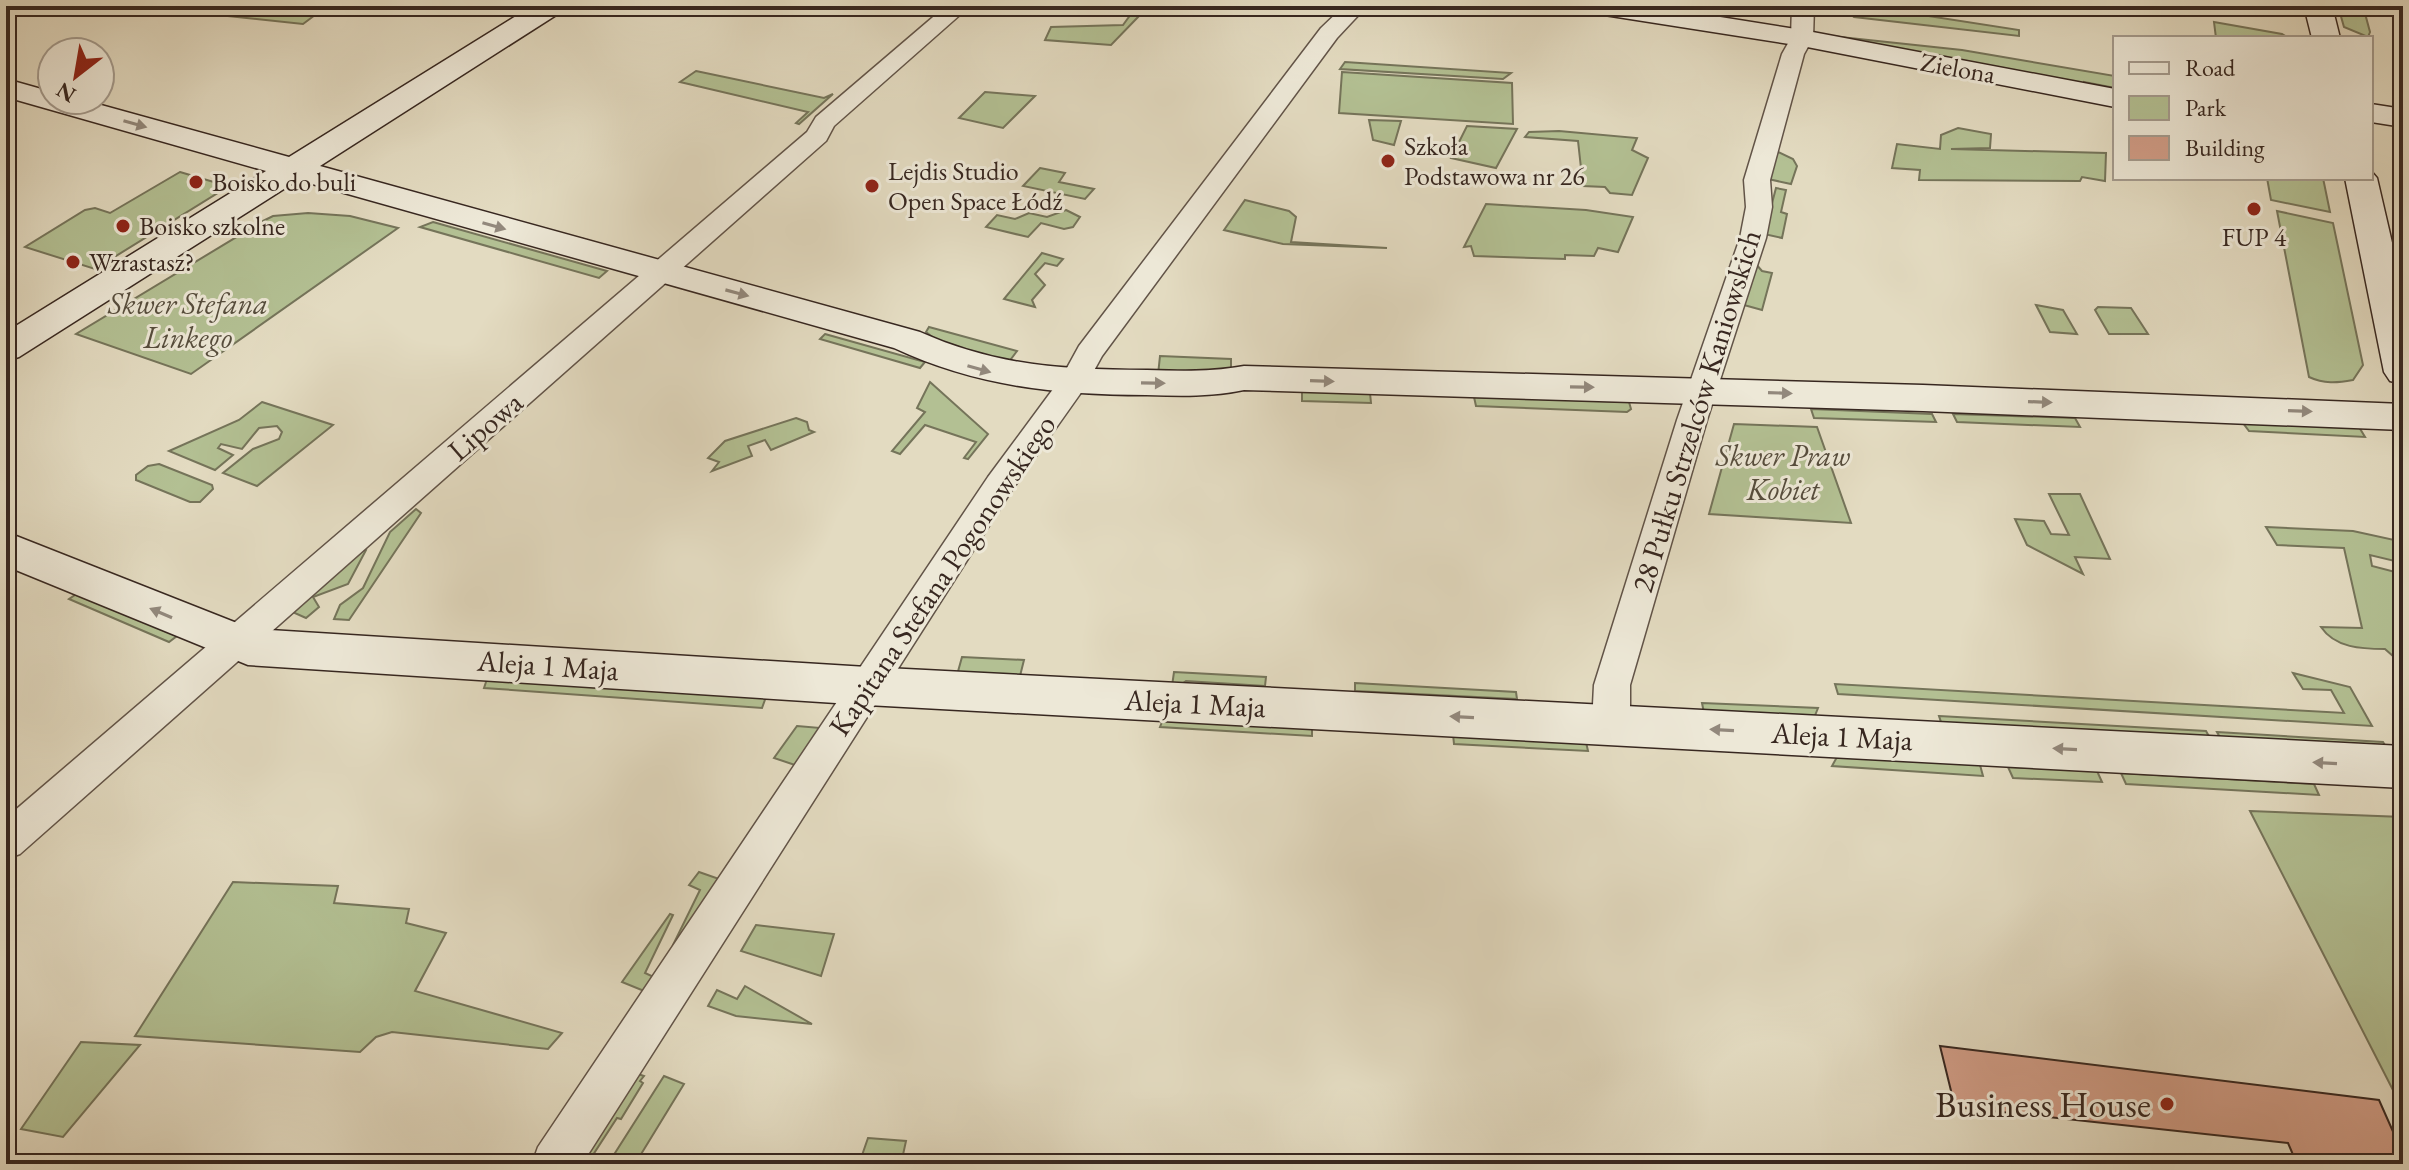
<svg xmlns="http://www.w3.org/2000/svg" width="2409" height="1170" viewBox="0 0 2409 1170" font-family="'EB Garamond',serif">
	<style>
		.green { fill: #b3c093; stroke: #75745a; stroke-width: 2 }
		.building { fill: #d19d87; stroke: #372720; stroke-width: 2 }
		.lines { fill: none; stroke-linecap: round; stroke-linejoin: round }
		.street-casing { stroke: #625448; stroke-width: 3 }
		.secondary-casing { stroke: #372720; stroke-width: 3 }
		.street { fill: #ede8d7; fill-rule: evenodd }
		.secondary { fill: #ede8d7; fill-rule: evenodd }
		.oneway { fill: #92887c }
		.poi-dot { fill: #8f2418; stroke: #ede8d7; stroke-width: 3 }
		.labels { text-anchor: middle; dominant-baseline: central; stroke-width: 6; stroke-linejoin: round; paint-order: stroke }
		.far-street-label { font-size: 26px; fill: #372720; stroke: #ede8d7 }
		.far-poi-label { font-size: 26px; fill: #372720; stroke: #ede8d7; text-anchor: start }
		.park-label { font-size: 30px; font-style: italic; fill: #564d3d; stroke: #ede8d7 }
		.street-label { font-size: 30px; fill: #372720; stroke: #ede8d7 }
		.near-poi-label { font-size: 36px; fill: #372720; stroke: #ede8d7; text-anchor: end }
	</style>
	<rect width="100%" height="100%" fill="#e3dbc1"/>
	<filter id="stains"><feTurbulence type="fractalNoise" baseFrequency=".0025" numOctaves="4"/><feColorMatrix values="0 0 0 0 .2 0 0 0 0 .09 0 0 0 0 .02 0 0 0 .5 -.17"/></filter>
	<radialGradient id="worn" r=".72"><stop offset=".6" stop-color="#630" stop-opacity="0"/><stop offset="1" stop-color="#630" stop-opacity=".3"/></radialGradient>
	<g class="green">
		<polygon points="220,6 327,6 303,24 209,14"/>
		<polygon points="1864,6 2019,30 2019,36 1854,17 1841,7"/>
		<polygon points="2338,6 2363,6 2370,32 2368,37 2344,27"/>
		<polygon points="1131,14 1140,15 1111,45 1045,40 1051,27 1123,25"/>
		<polygon points="2214,22 2282,34 2287,37 2216,38"/>
		<polygon points="1831,36 1962,50 2115,76 2115,88 2084,82 2084,87"/>
		<polygon points="1345,62 1511,73 1503,79 1340,69"/>
		<polygon points="696,71 824,98 833,94 799,124 796,123 808,112 680,82"/>
		<polygon points="1342,72 1512,83 1513,124 1339,113"/>
		<polygon points="985,92 1035,96 1003,128 959,118"/>
		<polygon points="1369,120 1401,121 1394,145 1373,140"/>
		<polygon points="1467,126 1517,129 1496,168 1451,158"/>
		<polygon points="1958,128 1991,134 1990,148 1951,149 2106,153 2105,181 2082,177 2080,181 1919,180 1920,170 1892,168 1897,144 1940,149 1941,135"/>
		<polygon points="1559,131 1637,138 1632,150 1648,158 1632,195 1610,193 1605,187 1583,186 1578,141 1525,137 1529,132"/>
		<polygon points="1776,151 1793,159 1797,166 1791,184 1768,179"/>
		<polygon points="1040,168 1065,173 1059,182 1094,189 1085,199 1023,186"/>
		<polygon points="180,172 224,185 212,192 216,194 95,269 25,247 85,210 95,208 110,213"/>
		<polygon points="2267,178 2323,178 2330,212 2271,200"/>
		<polygon points="1776,188 1786,190 1781,212 1787,214 1782,238 1764,234"/>
		<polygon points="1245,200 1289,211 1296,217 1291,242 1387,248 1283,244 1224,230"/>
		<polygon points="1486,204 1586,210 1633,217 1618,252 1598,248 1594,256 1565,255 1565,259 1474,256 1471,246 1464,247"/>
		<polygon points="1066,210 1080,217 1073,227 1064,229 1041,223 1028,237 986,227 997,215 1015,219 1029,213 1047,217"/>
		<path d="M2277 211 2333 223 2363 365 2353 380C2337 383 2324 384 2309 377Z"/>
		<polygon points="308,213 350,216 398,228 191,374 76,334 263,221 273,216"/>
		<polygon points="433,222 607,271 599,278 420,227"/>
		<polygon points="1042,253 1063,259 1057,266 1045,263 1035,274 1045,285 1032,300 1035,307 1004,299"/>
		<polygon points="1755,263 1762,271 1772,273 1762,310 1744,305"/>
		<polygon points="2036,305 2063,310 2077,334 2050,332"/>
		<polygon points="2098,307 2131,308 2148,334 2109,334 2095,310"/>
		<polygon points="929,327 1017,351 1005,367 953,353 926,332"/>
		<polygon points="825,334 925,362 920,368 820,339"/>
		<polygon points="1160,356 1231,359 1231,370 1158,375"/>
		<polygon points="930,382 988,434 968,459 964,458 976,442 925,425 900,454 892,451 925,412 917,408"/>
		<polygon points="1302,391 1370,393 1371,403 1302,401"/>
		<polygon points="1474,397 1629,402 1631,409 1627,412 1476,406"/>
		<polygon points="262,402 333,425 257,486 223,473 253,449 279,439 282,432 277,426 259,428 242,449 221,444 218,448 233,455 215,470 169,451 239,420"/>
		<polygon points="1811,409 1932,414 1936,422 1814,418"/>
		<polygon points="1953,414 2075,418 2080,427 1957,422"/>
		<polygon points="796,418 807,422 809,430 814,432 771,450 765,440 748,446 752,456 712,471 719,462 708,458 725,441"/>
		<polygon points="2243,423 2359,427 2365,437 2249,431"/>
		<polygon points="1734,424 1817,427 1851,523 1709,514"/>
		<polygon points="159,464 212,485 213,489 200,502 190,502 136,480 136,475 148,466"/>
		<polygon points="2049,494 2080,494 2110,559 2075,557 2083,574 2027,545 2015,519 2044,521 2051,534 2069,535"/>
		<polygon points="416,509 421,513 349,620 334,619 340,605 363,588 390,532"/>
		<path d="M2266 527 2353 531 2399 541 2403 563 2370 555 2372 566 2403 574V665L2385 649C2362 649 2335 648 2321 627L2362 628 2344 548 2277 545Z"/>
		<polygon points="360,548 366,550 348,584 313,597 319,607 306,618 288,610"/>
		<polygon points="78,593 177,636 169,642 69,599"/>
		<polygon points="962,657 1024,660 1020,676 957,675"/>
		<polygon points="1174,672 1266,677 1265,686 1186,681 1179,686 1172,686"/>
		<polygon points="2293,673 2350,687 2372,726 1838,694 1835,684 2344,713 2331,690 2303,689"/>
		<polygon points="487,679 766,697 762,708 484,688"/>
		<polygon points="1355,683 1516,692 1517,699 1355,691"/>
		<polygon points="1702,703 1818,708 1814,718 1704,713"/>
		<polygon points="1939,716 2206,731 2211,740 1942,725"/>
		<polygon points="1164,717 1312,726 1312,736 1160,727"/>
		<polygon points="797,726 821,728 798,766 774,758"/>
		<polygon points="2217,732 2383,742 2389,752 2222,741"/>
		<polygon points="1453,734 1586,742 1588,751 1454,744"/>
		<polygon points="1837,757 1980,765 1983,776 1832,766"/>
		<polygon points="2008,767 2097,771 2102,782 2013,778"/>
		<polygon points="2121,773 2314,784 2319,795 2126,784"/>
		<polygon points="2250,811 2403,817 2403,1095 2395,1094"/>
		<polygon points="699,872 722,880 678,947 673,945 700,890 689,885"/>
		<polygon points="233,882 338,886 334,903 409,909 406,923 446,933 415,991 562,1033 548,1049 392,1032 376,1037 360,1052 135,1036"/>
		<polygon points="670,914 673,915 645,973 658,979 649,993 622,982"/>
		<polygon points="756,925 834,934 821,976 741,951"/>
		<polygon points="745,986 812,1024 736,1016 708,1006 717,990 737,999"/>
		<polygon points="81,1042 140,1045 63,1137 21,1129"/>
		<polygon points="632,1072 644,1076 640,1081 643,1083 621,1119 617,1118 589,1161 578,1157"/>
		<polygon points="664,1076 684,1084 635,1164 608,1164"/>
		<polygon points="868,1138 906,1141 901,1164 859,1164"/>
	</g>
	<polygon class="building" points="1940,1046 2379,1100 2403,1154 2403,1164 2297,1164 2288,1143 1955,1107"/>
	<g class="lines">
		<defs>
			<g id="street">
				<polygon points="946,6 970,6 834,126 826,141 20,854 6,859 6,818 807,132 816,117"/>
				<polygon points="1344,6 1367,6 1337,38 1102,356 1085,387 1010,493 582,1164 532,1164 538,1147 988,477 1062,377 1079,346 1321,28"/>
				<polygon points="1792,6 1814,6 1813,38 1804,54 1770,180 1772,207 1766,238 1707,420 1644,637 1630,685 1630,724 1624,735 1611,739 1598,735 1592,724 1594,685 1677,420 1740,238 1746,207 1744,180 1782,54 1791,38"/>
			</g>
			<g id="secondary">
				<path d="M532 6H565L561 12 320 166 920 332C996 366 1065 370 1147 370 1180 371 1211 372 1244 366L1923 385 2403 404V430L1923 411 1244 390C1211 397 1180 396 1146 395 1057 395 975 386 894 348L298 180 19 357 6 361V332L266 171 6 97V79L52 92V100H83L289 157Z"/>
				<polygon points="1584,6 1651,6 1802,30 2115,89 2115,107 1802,46 1598,14 1588,12"/>
				<polygon points="2304,6 2332,6 2340,38 2312,38"/>
				<polygon points="2371,104 2403,109 2403,127 2371,122"/>
				<polygon points="2371,171 2377,178 2403,290 2403,384 2390,381 2384,372 2345,178 2371,178"/>
				<polygon points="6,532 252,629 867,667 2403,746 2403,788 867,705 248,665 6,566"/>
			</g>
		</defs>
		<use href="#street" class="street-casing"/>
		<use href="#secondary" class="secondary-casing"/>
		<use href="#street" class="street"/>
		<use href="#secondary" class="secondary"/>
	</g>
	<defs><path id="oneway-solid" d="M-6-.8H1V-3.2L6.5 0L1 3.2V.8H-6Z" transform="scale(2)"/></defs>
	<g class="oneway">
		<use href="#oneway-solid" transform="translate(135 124) rotate(16)"/>
		<use href="#oneway-solid" transform="translate(494 226) rotate(16)"/>
		<use href="#oneway-solid" transform="translate(737 293) rotate(15)"/>
		<use href="#oneway-solid" transform="translate(979 369) rotate(16)"/>
		<use href="#oneway-solid" transform="translate(1322 381) rotate(2)"/>
		<use href="#oneway-solid" transform="translate(1153 383) rotate(1)"/>
		<use href="#oneway-solid" transform="translate(1582 387) rotate(1)"/>
		<use href="#oneway-solid" transform="translate(1780 393) rotate(2)"/>
		<use href="#oneway-solid" transform="translate(2040 402) rotate(2)"/>
		<use href="#oneway-solid" transform="translate(2300 411) rotate(2)"/>
		<use href="#oneway-solid" transform="translate(161 613) rotate(-157)"/>
		<use href="#oneway-solid" transform="translate(1462 717) rotate(-177)"/>
		<use href="#oneway-solid" transform="translate(1722 730) rotate(-177)"/>
		<use href="#oneway-solid" transform="translate(2065 749) rotate(-177)"/>
		<use href="#oneway-solid" transform="translate(2325 763) rotate(-177)"/>
	</g>
	<g class="poi-dot">
		<circle cx="1388" cy="161" r="8"/>
		<circle cx="196" cy="182" r="8"/>
		<circle cx="872" cy="186" r="8"/>
		<circle cx="2254" cy="209" r="8"/>
		<circle cx="123" cy="226" r="8"/>
		<circle cx="73" cy="262" r="8"/>
		<circle cx="2167" cy="1104" r="8"/>
	</g>
	<g class="labels">
		<g class="far-street-label">
			<text transform="translate(1958 68) rotate(10)">Zielona</text>
		</g>
		<g class="far-poi-label">
			<text x="1404" y="146">Szkoła<tspan x="1404" dy="30">Podstawowa nr 26</tspan></text>
			<text x="888" y="171">Lejdis Studio<tspan x="888" dy="30">Open Space Łódź</tspan></text>
			<text x="212" y="182">Boisko do buli</text>
			<text x="139" y="226">Boisko szkolne</text>
			<text x="2254" y="237" text-anchor="middle">FUP 4</text>
			<text x="89" y="262">Wzrastasz?</text>
		</g>
		<g class="park-label">
			<text x="188" y="303">Skwer Stefana<tspan x="188" dy="34">Linkego</tspan></text>
			<text x="1783" y="455">Skwer Praw<tspan x="1783" dy="34">Kobiet</tspan></text>
		</g>
		<g class="street-label">
			<text transform="translate(1696 411) rotate(-73)">28 Pułku Strzelców Kaniowskich</text>
			<text transform="translate(485 426) rotate(-41)">Lipowa</text>
			<text transform="translate(942 575) rotate(-56)">Kapitana Stefana Pogonowskiego</text>
			<text transform="translate(548 665) rotate(4)">Aleja 1 Maja</text>
			<text transform="translate(1195 703) rotate(3)">Aleja 1 Maja</text>
			<text transform="translate(1842 736) rotate(3)">Aleja 1 Maja</text>
		</g>
		<g class="near-poi-label">
			<text x="2151" y="1104">Business House</text>
		</g>
	</g>
	<rect width="2409" height="1170" fill="none" stroke="#e3dbc1" stroke-width="32"/>
	<rect x="8" y="8" width="2393" height="1154" fill="none" stroke="#372720" stroke-width="4"/>
	<rect x="16" y="16" width="2377" height="1138" fill="none" stroke="#372720" stroke-width="2"/>
	<rect x="2113" y="36" width="260" height="144" fill="#ede8d7" stroke="#a49b8e" stroke-width="2"/>
	<rect x="2129" y="62" width="40" height="12" fill="#ede8d7" stroke="#a49b8e" stroke-width="2"/>
	<text x="2185" y="76" font-size="24" fill="#372720">Road</text>
	<rect x="2129" y="96" width="40" height="24" fill="#b3c093" stroke="#a49b8e" stroke-width="2"/>
	<text x="2185" y="116" font-size="24" fill="#372720">Park</text>
	<rect x="2129" y="136" width="40" height="24" fill="#d19d87" stroke="#a49b8e" stroke-width="2"/>
	<text x="2185" y="156" font-size="24" fill="#372720">Building</text>
	<g transform="translate(76 76) rotate(211)"><circle r="38" fill="#ede8d7" stroke="#a49b8e" stroke-width="2"/>
	<path d="M0-6L14 30L0 20L-14 30Z" fill="#8f2418"/>
	<text y="-12" font-size="22" font-weight="bold" text-anchor="middle" fill="#372720">N</text>
	</g>
	<rect width="100%" height="100%" filter="url(#stains)"/>
	<rect width="100%" height="100%" fill="url(#worn)"/>
</svg>
